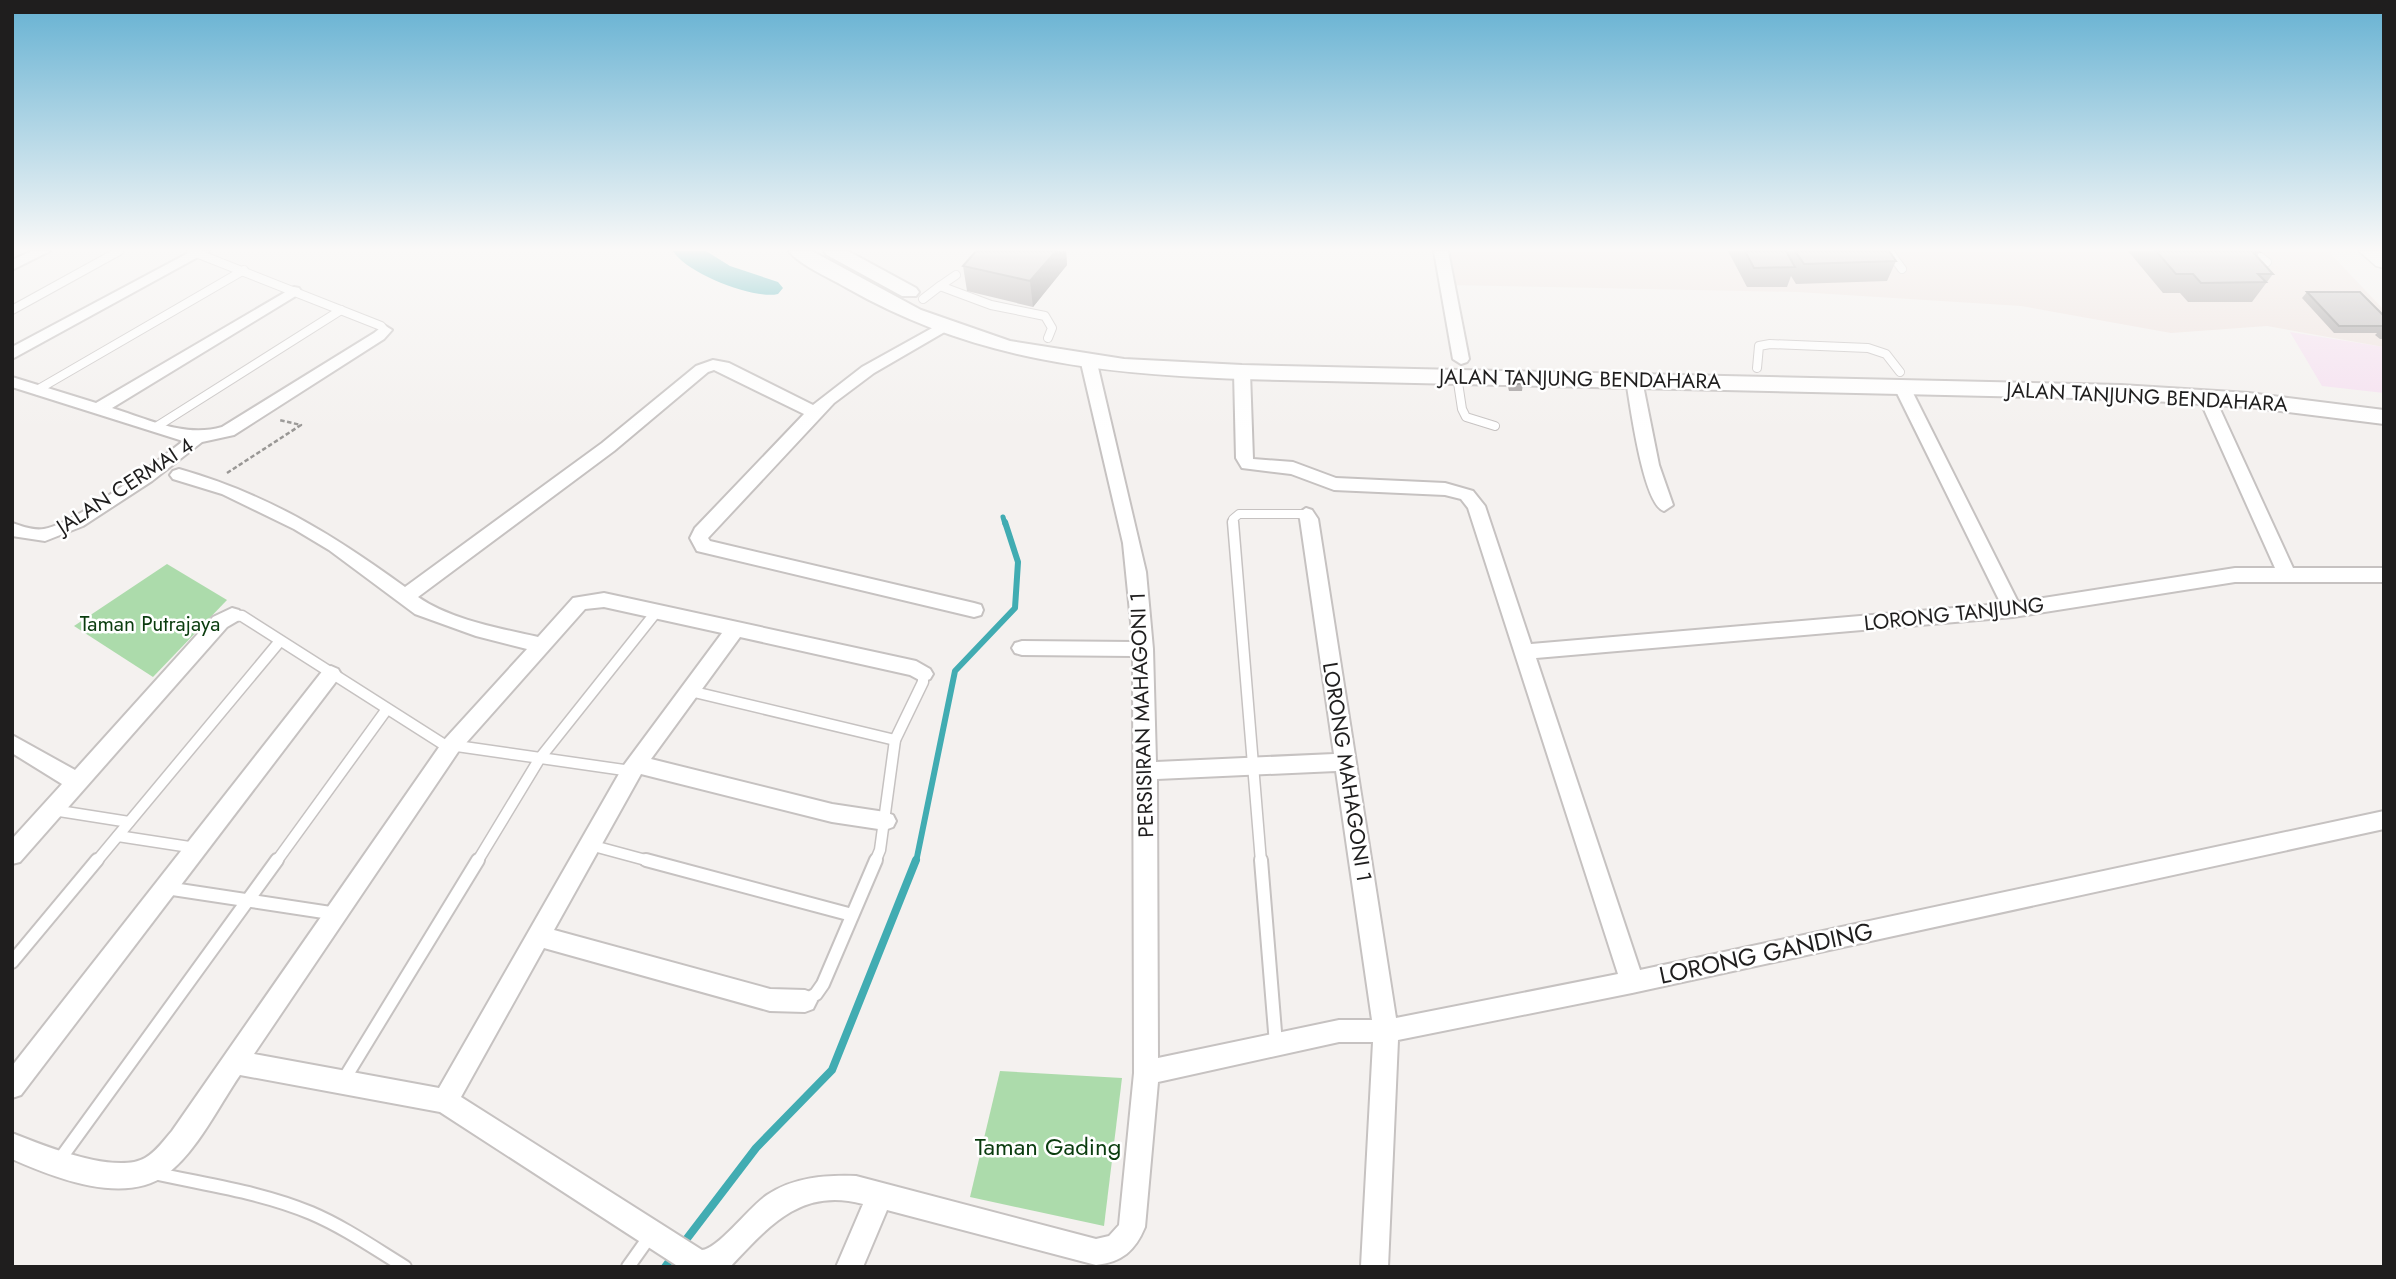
<svg xmlns="http://www.w3.org/2000/svg" width="2396" height="1279" viewBox="0 0 2396 1279" font-family="Jost,sans-serif">
	<style>
		.commercial { fill: #f5e0f0 }
		.built { fill: #eee2de }
		.green { fill: #acdbab }
		.lines { fill: none; stroke-linecap: round; stroke-linejoin: round }
		.stream-far2 { stroke: #41acb2; stroke-width: 5 }
		.stream-far1 { stroke: #41acb2; stroke-width: 6 }
		.stream { stroke: #41acb2; stroke-width: 8 }
		.river { fill: #41acb2; fill-rule: evenodd }
		.service-far2-casing { stroke: #c6c2c1; stroke-width: 10 }
		.service-far1-casing { stroke: #c6c2c1; stroke-width: 13 }
		.service-casing { stroke: #c6c2c1; stroke-width: 16 }
		.minor-casing { stroke: #c6c2c1; stroke-width: 4 }
		.secondary-casing { stroke: #c6c2c1; stroke-width: 4 }
		.primary-casing { stroke: #c6c2c1; stroke-width: 3 }
		.path { stroke: #999795; stroke-width: 2.5; stroke-dasharray: 4.5 2.5; stroke-linecap: butt }
		.service-far2 { stroke: #fff; stroke-width: 8 }
		.service-far1 { stroke: #fff; stroke-width: 10 }
		.service { stroke: #fff; stroke-width: 12 }
		.minor { fill: #fff; fill-rule: evenodd }
		.secondary { fill: #fff; fill-rule: evenodd }
		.primary { fill: #fff; fill-rule: evenodd }
		.wall { fill: #a39f9f }
		.shaded-wall { fill: #848282 }
		.building { fill: #bdb9b9; stroke: #848282; stroke-width: 2 }
		.labels { text-anchor: middle; dominant-baseline: central; stroke-width: 5; stroke-linejoin: round; paint-order: stroke }
		.street-label { font-size: 21px; fill: #1f1e1e; stroke: #fff }
		.park-label { font-size: 21px; fill: #0a3c0e; stroke: #fff }
		.near-street-label { font-size: 24px; fill: #1f1e1e; stroke: #fff }
		.near-park-label { font-size: 24px; fill: #0a3c0e; stroke: #fff }
	</style>
	<rect width="100%" height="100%" fill="#f4f1ef"/>
	<polygon class="commercial" points="2290,332 2384,347 2384,393 2322,386"/>
	<polygon class="built" points="1437,251 2329,252 2384,310 2384,347 2267,326 2171,333 2021,306 1798,292 1445,285"/>
	<g class="green">
		<polygon points="167,564 227,600 153,677 74,626"/>
		<polygon points="1000,1071 1122,1078 1104,1226 970,1197"/>
	</g>
	<g class="lines">
		<polyline class="stream-far2" points="1003,517 1005,524"/>
		<polyline class="stream-far1" points="916,862 955,671 1015,608 1018,562 1005,522"/>
		<g class="stream">
			<polyline points="682,1245 756,1148 832,1070 916,860"/>
			<polyline points="665,1267 673,1256"/>
		</g>
		<path class="river" d="M673 251H706L730 266 778 282 783 288 778 294C754 300 686 273 673 251Z"/>
		<defs>
			<g id="service-far2">
				<polyline points="191,251 381,326 384,330"/>
				<polyline points="1889,251 1902,269"/>
				<polyline points="2252,251 2267,262"/>
				<polyline points="940,286 956,275"/>
				<polyline points="923,299 940,286 991,305 1045,316 1052,328 1048,338"/>
				<polyline points="12,310 119,251"/>
				<polyline points="1757,368 1759,346 1770,344 1868,348 1886,354 1900,372"/>
				<polyline points="1457,376 1462,409 1466,417 1495,426"/>
				<polyline points="37,390 244,270"/>
				<polyline points="156,427 341,310"/>
				<polyline points="1233,524 1233,519 1239,514 1306,514"/>
			</g>
			<g id="service-far1">
				<polyline points="1233,522 1261,862"/>
				<polyline points="232,615 242,616 443,744 631,771"/>
				<polyline points="690,691 895,740"/>
				<polyline points="53,810 129,822"/>
				<polyline points="118,836 196,848"/>
				<polyline points="590,845 653,862"/>
				<polyline points="96,862 280,641"/>
				<polyline points="276,862 387,709"/>
				<polyline points="477,862 540,758 657,611"/>
				<polyline points="875,862 880,850 895,740 923,682 923,674"/>
			</g>
			<g id="service">
				<polyline points="646,860 852,915"/>
				<polyline points="1261,860 1276,1044"/>
				<polyline points="166,888 337,914"/>
				<polyline points="12,962 97,860"/>
				<polyline points="805,1001 816,994 823,984 876,860"/>
				<polyline points="343,1081 478,860"/>
				<polyline points="58,1162 277,860"/>
				<path d="M154 1173C207 1185 261 1192 311 1213 344 1227 374 1248 405 1267"/>
				<polyline points="628,1267 650,1236"/>
			</g>
			<g id="minor">
				<polygon points="32,251 50,251 12,270 12,260"/>
				<polygon points="192,251 209,251 12,359 12,347"/>
				<polygon points="1434,251 1448,251 1469,359 1467,362 1461,364 1453,359"/>
				<path d="M294 287 299 288 301 291 299 294 112 408C148 419 185 438 222 427L374 333 384 325 392 330 384 339 234 435 202 442 152 481 83 526 45 541 12 536V523C22 526 33 531 44 529 75 524 157 462 183 441L12 387V377L96 403Z"/>
				<path d="M943 322 948 324 951 327 948 330 874 373 834 403 708 538 710 541 974 603 981 605 983 610 981 615 974 617 697 551 690 538 695 528 804 414 714 370 708 372 614 451 418 597C451 620 499 628 538 637L573 598 604 593 916 661 930 669 933 674 930 679 923 682 910 675 740 637 651 759 832 804 885 812 893 815 896 821 893 827 885 830 832 822 641 774 554 930 770 989 805 990 813 993 817 1001 813 1009 805 1012 770 1011 544 948 461 1097 702 1250C718 1249 750 1206 767 1195 794 1177 825 1175 856 1176L1096 1239 1109 1236 1119 1225 1134 1073 1133 656 1022 655 1015 653 1012 648 1015 643 1022 641 1133 642 1123 543 1081 363 1089 358 1097 363 1146 572 1153 649 1156 762 1334 754 1300 519 1297 514 1306 508 1312 510 1318 519 1396 1018 1618 974 1468 508 1461 499 1445 495 1334 490 1291 474 1242 468 1236 458 1234 372 1242 367 1250 372 1253 459 1293 462 1336 478 1445 483 1473 491 1485 506 1531 644 2001 604 1894 387 1902 382 1910 387 2018 602 2235 568H2275L2198 396 2206 391 2214 396 2293 568H2384V582H2235L2013 617 1536 658 1640 970 2384 811V829L1632 993 1398 1040 1388 1267 1361 1266 1373 1042H1339L1158 1082 1145 1227C1135 1251 1122 1262 1096 1265L887 1210 863 1267H836L863 1204C801 1187 769 1226 730 1267H679L440 1112 240 1075C218 1107 198 1150 167 1174 125 1206 55 1178 12 1159V1133C42 1145 115 1175 145 1158 156 1152 164 1140 172 1131L444 740 527 649 476 636 415 614 329 550 294 529 222 494 173 479 170 475 173 471 179 469C267 494 332 534 405 587L602 443 696 366 713 360 729 363 813 405 862 367ZM604 607 722 633 624 765 439 1088 254 1054 458 752 585 609ZM1336 771 1372 1020H1339L1158 1058 1157 779Z"/>
				<path d="M1634 375 1642 380 1659 465 1673 505 1664 511C1643 505 1630 403 1626 380Z"/>
				<polygon points="232,608 239,610 241,615 239,620 227,627 20,862 12,864 12,839 62,784 12,753 12,735 75,770 213,617"/>
				<polygon points="331,666 338,669 341,674 338,679 21,1095 12,1098 12,1066 324,669"/>
			</g>
			<g id="secondary">
				<path d="M789 251H812L921 310 1010 341 1124 359 1242 365 2121 385 2249 393 2384 410V424L2249 407 2121 399 1242 379C1100 374 973 360 847 288 832 279 799 265 789 251Z"/>
				<polygon points="824,251 848,251 916,288 919,292 916,296 902,296 827,255"/>
			</g>
			<polygon id="primary" points="2359,251 2384,251 2384,268 2376,266"/>
		</defs>
		<use href="#service-far2" class="service-far2-casing"/>
		<use href="#service-far1" class="service-far1-casing"/>
		<use href="#service" class="service-casing"/>
		<use href="#minor" class="minor-casing"/>
		<use href="#secondary" class="secondary-casing"/>
		<use href="#primary" class="primary-casing"/>
		<polyline class="path" points="227,473 301,425 279,420"/>
		<use href="#service-far2" class="service-far2"/>
		<use href="#service-far1" class="service-far1"/>
		<use href="#service" class="service"/>
		<use href="#minor" class="minor"/>
		<use href="#secondary" class="secondary"/>
		<use href="#primary" class="primary"/>
	</g>
	<g class="wall">
		<polygon points="976,251 1066,251 1067,265 1033,307 967,291 963,266"/>
		<polygon points="1728,251 1889,251 1896,261 1887,281 1796,284 1791,276 1787,287 1747,287"/>
		<polygon points="2128,251 2260,251 2257,256 2273,274 2252,302 2188,302 2180,293 2163,293"/>
		<polygon points="2307,292 2384,316 2384,339 2380,339 2375,335 2377,333 2334,333 2302,298"/>
		<polygon points="1510,380 1523,384 1522,391 1509,391 1508,387"/>
	</g>
	<polygon class="shaded-wall" points="1056,251 1066,251 1067,265 1033,307 1030,281"/>
	<g class="building">
		<polygon points="976,251 1056,251 1030,281 963,266"/>
		<polygon points="1745,251 1786,251 1795,267 1754,268"/>
		<polygon points="1795,251 1889,251 1896,261 1804,264"/>
		<polygon points="2156,251 2259,251 2260,252 2253,252 2273,274 2258,274 2266,282 2201,283 2193,274 2176,274"/>
		<polygon points="2307,292 2360,292 2384,316 2384,326 2339,326"/>
		<polygon points="1510,380 1523,380 1523,384 1511,384"/>
	</g>
	<linearGradient id="sky" x2="0" y2="1"><stop stop-color="#65b1d2"/><stop offset="0.58" stop-color="#faf9f8"/><stop offset="1" stop-color="#faf9f8" stop-opacity="0"/></linearGradient>
	<rect width="2396" height="430" fill="url(#sky)"/>
	<g class="labels">
		<g class="street-label">
			<text transform="translate(1580 379) rotate(1)">JALAN TANJUNG BENDAHARA</text>
			<text transform="translate(2147 397) rotate(3)">JALAN TANJUNG BENDAHARA</text>
			<text transform="translate(125 486) rotate(-33)">JALAN CERMAI 4</text>
			<text transform="translate(1954 614) rotate(-6)">LORONG TANJUNG</text>
			<text transform="translate(1142 715) rotate(-92)">PERSISIRAN MAHAGONI 1</text>
			<text transform="translate(1347 772) rotate(81)">LORONG MAHAGONI 1</text>
		</g>
		<g class="park-label">
			<text x="150" y="624">Taman Putrajaya</text>
		</g>
		<g class="near-street-label">
			<text transform="translate(1766 953) rotate(-12)">LORONG GANDING</text>
		</g>
		<g class="near-park-label">
			<text x="1048" y="1146">Taman Gading</text>
		</g>
	</g>
	<rect width="2396" height="1279" fill="none" stroke="#1f1e1e" stroke-width="28"/>
</svg>
